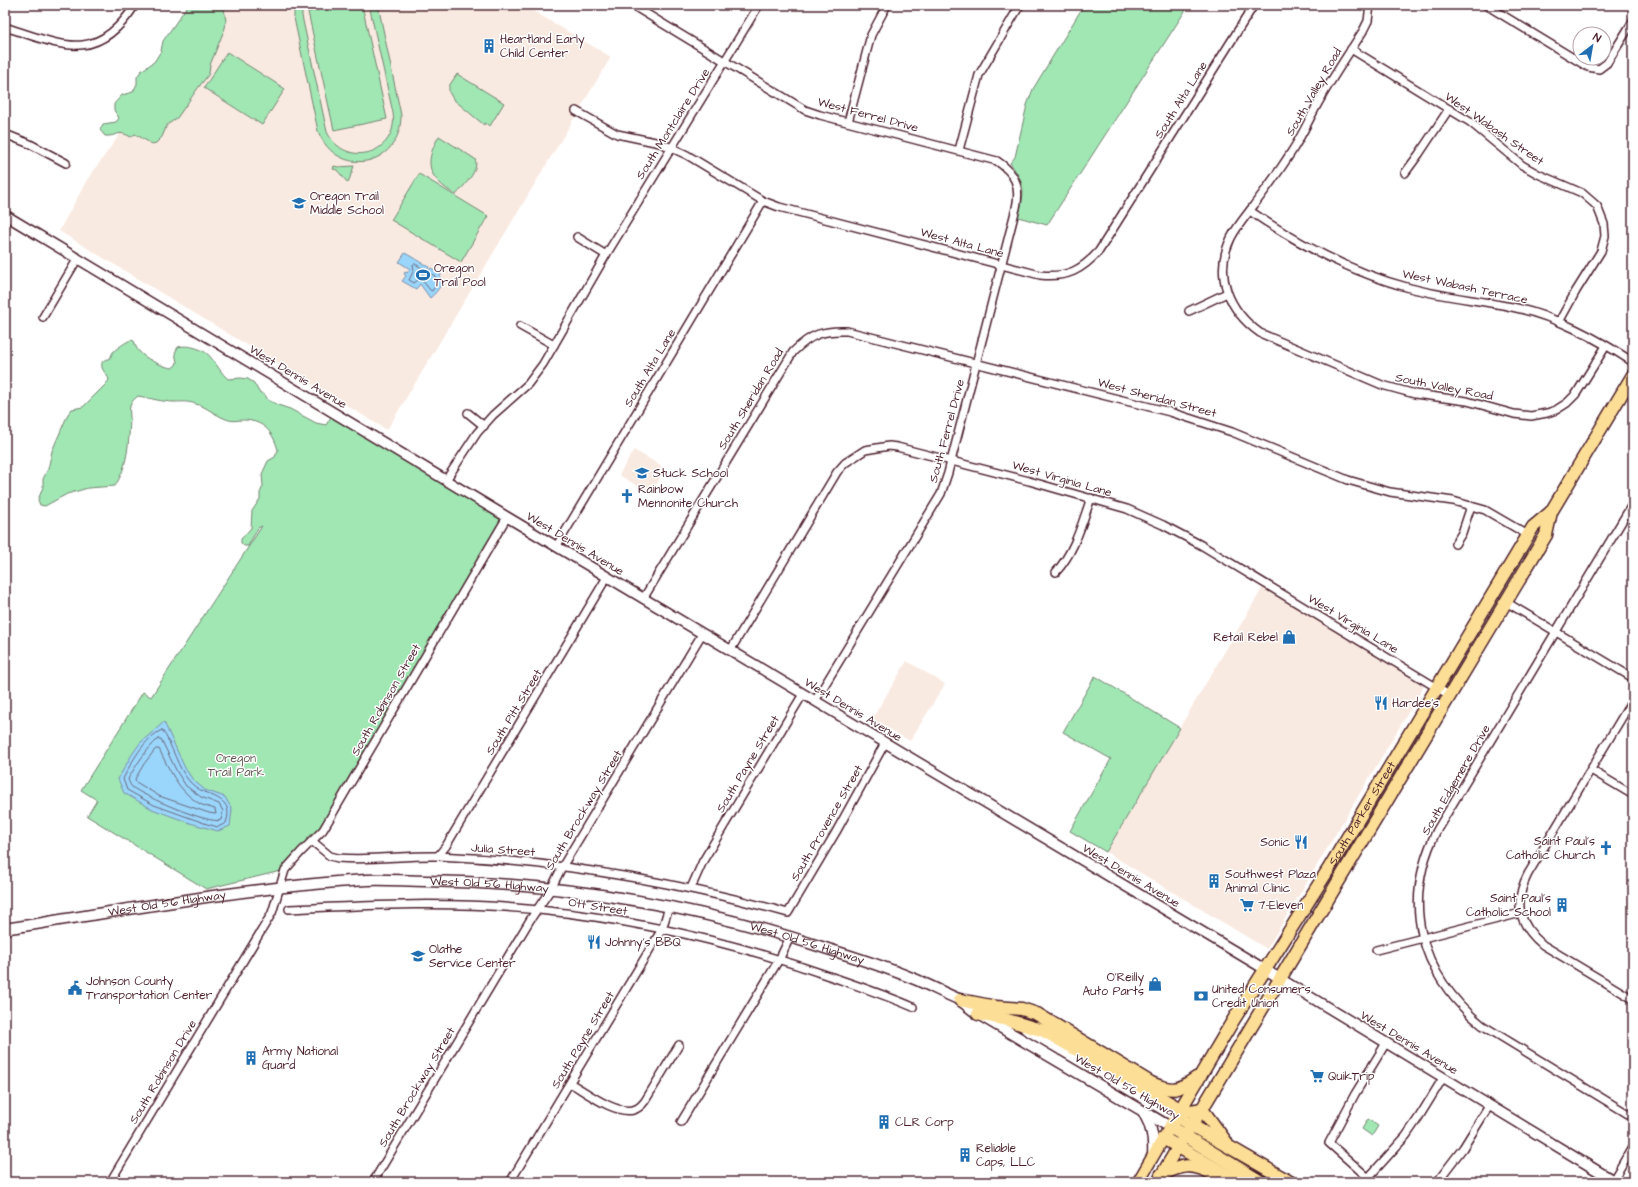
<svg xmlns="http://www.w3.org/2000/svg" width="1638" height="1187" viewBox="0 0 1638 1187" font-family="'Architects Daughter',sans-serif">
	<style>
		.built { fill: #f9eae1 }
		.green { fill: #a0e7b4; stroke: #758370 }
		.water { fill: #9ad6fb; stroke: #7a8da8 }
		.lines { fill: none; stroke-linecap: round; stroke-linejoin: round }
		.shore { stroke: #6a687e; stroke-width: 1 }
		.minor-casing { stroke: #4a1f2b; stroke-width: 10 }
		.tertiary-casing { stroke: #4a1f2b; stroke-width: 12 }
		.secondary-casing { stroke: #4a1f2b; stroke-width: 13 }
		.primary-casing { stroke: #4a1f2b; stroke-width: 14 }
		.trunk-casing { stroke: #4a1f2b; stroke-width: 15 }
		.minor { stroke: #fff; stroke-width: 7 }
		.tertiary { stroke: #fff; stroke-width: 9 }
		.secondary { stroke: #fff; stroke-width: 10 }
		.primary { stroke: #fcde96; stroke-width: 11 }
		.trunk { stroke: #fcde96; stroke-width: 12 }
		.labels { text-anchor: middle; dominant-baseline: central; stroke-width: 3; stroke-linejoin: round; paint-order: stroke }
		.poi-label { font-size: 12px; fill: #4a1f2b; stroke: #fff; text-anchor: start }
		.street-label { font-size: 12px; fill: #4a1f2b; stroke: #fff }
		.park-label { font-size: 12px; fill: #645b54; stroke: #fff }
	</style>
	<rect width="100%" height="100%" fill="#fff"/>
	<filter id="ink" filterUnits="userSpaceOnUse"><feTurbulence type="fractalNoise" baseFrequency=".025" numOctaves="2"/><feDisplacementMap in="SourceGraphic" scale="8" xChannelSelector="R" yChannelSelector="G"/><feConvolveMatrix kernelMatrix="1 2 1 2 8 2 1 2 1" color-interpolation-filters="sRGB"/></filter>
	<g filter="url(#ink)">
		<g class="built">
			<polygon points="195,5 523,5 611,57 387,430 59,231 87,180 120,134"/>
			<polygon points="634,450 660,465 664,471 651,494 619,475"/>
			<polygon points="1263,587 1424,686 1267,949 1106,852"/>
			<polygon points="907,661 945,684 910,741 872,719"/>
		</g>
		<g class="green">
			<path d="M188 5H226L224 9 226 21 225 28 210 65 209 74 198 88 177 118 167 125 162 137 156 143 152 144 135 134 131 137C117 129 118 137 105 136L100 130 103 124 116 122 119 118 114 110V104L122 95 133 92 137 84V77L141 71 154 62 161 51 163 41Z"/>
			<path d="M294 5H302V16L327 132C346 170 399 154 393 113L369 5H378L401 115C402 167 337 180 318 131L294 18Z"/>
			<polygon points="341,5 362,5 387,119 334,130 308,12"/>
			<path d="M1084 5H1189L1047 225 1018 217C1025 192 1026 184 1010 163L1015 157 1027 105 1033 89Z"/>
			<polygon points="227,52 285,89 262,125 204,88"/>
			<polygon points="457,74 504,103 490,126 485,123 484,125 453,99 449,92 449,86"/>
			<path d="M439 136 475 159C480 171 463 186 456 195 428 178 423 164 439 136Z"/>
			<polygon points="334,166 338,167 354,166 348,183 337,170 333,169"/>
			<polygon points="419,174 488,216 461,262 391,220"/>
			<path d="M131 340 134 341C135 344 136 348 138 350 143 358 163 367 172 368L176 365 177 362 175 353 178 347C188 344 206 349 212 359 218 366 221 373 228 379L241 378 248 379 254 383 259 392 265 395 268 400 278 405 290 409 316 423 326 425 334 412 507 517 323 830 285 870 206 889 87 816 97 800 81 790 143 692 151 697 262 526 258 528 248 546H244L241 543V539L251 528 252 511 260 499V493L263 486 262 474 268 461 275 457 278 450C273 432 264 421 244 420 237 420 233 422 226 419 215 415 207 407 196 404 187 401 182 402 174 402 162 402 150 398 138 396 134 399 132 401 130 406 129 410 130 414 130 418 129 440 128 467 115 486L88 488 67 494 45 506 40 505 38 500 43 487V479L48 469 52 451 68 414 72 409 83 407 106 384 109 380C108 374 100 370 102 363 103 359 107 360 110 358 112 355 111 355 113 352 116 349 127 341 131 340Z"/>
			<polygon points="1095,676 1180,728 1106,852 1070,831 1111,759 1063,732"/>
			<polygon points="1368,1119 1378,1126 1372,1136 1362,1129"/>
		</g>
		<g class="water">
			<path d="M405 253 429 267 426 273 431 268 441 274 440 279 438 280 442 283C439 289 435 294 430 298L420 284 416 289 402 281 406 276 404 274 405 272 407 273 410 269 399 262Z"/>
			<polygon points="164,722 185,768 193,780 205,790 225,797 232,809 230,826 218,831 190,823 152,809 124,793 118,779 131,756 140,743"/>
		</g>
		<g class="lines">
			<g class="shore">
				<polygon points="415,264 422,268 422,273 424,277 428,277 432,274 435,276 436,285 432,291 430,290 422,280 418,280 414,283 409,280 414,270 413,265"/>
				<path d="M162 730C173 745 177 768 190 782 205 799 236 794 226 823L218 827 207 824 154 805 127 790 123 779C131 763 144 738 162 730Z"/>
				<path d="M158 739H161L177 772 186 786 201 797 219 804 223 811 221 820C210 825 143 796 132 787 130 785 129 782 128 779 137 764 145 751 158 739Z"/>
				<path d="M156 749H159C169 769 178 790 197 802 202 806 209 807 215 809L216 814 209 813 159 796 136 782 135 779 144 764Z"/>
			</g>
			<defs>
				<g id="minor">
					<path d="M632 5 805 110 820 115 997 161C1015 173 1021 186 1016 208L948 473 941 494 815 701"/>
					<path d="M1370 5 1368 21 1363 31C1349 53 1334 75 1321 98 1311 115 1303 134 1292 151 1280 170 1267 188 1254 205 1246 216 1237 226 1231 238 1213 275 1229 311 1260 333L1382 385 1415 394 1467 401 1514 414 1531 416 1547 413 1556 410 1567 403 1576 394 1606 346"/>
					<polyline points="1486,5 1588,67 1599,69 1607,63 1633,21"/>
					<path d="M5 27C61 45 97 65 135 5"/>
					<polyline points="1351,49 1470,122 1522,165 1538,174 1582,193 1597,206 1604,224 1605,236 1601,251 1576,291 1559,322"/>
					<path d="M576 111 617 134 660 143 672 148 687 155 763 201 779 207 1040 275C1067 278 1082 270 1099 251L1254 5"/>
					<polyline points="848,122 871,35 887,5"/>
					<polyline points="5,134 30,144 66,163"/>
					<polyline points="959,150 979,75 1020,5"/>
					<polyline points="1405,173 1419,154 1449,109"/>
					<path d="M1250 211C1300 245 1352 273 1410 288 1444 297 1478 300 1512 307 1556 316 1596 338 1633 362"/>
					<polyline points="577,237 606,255"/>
					<polyline points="1189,311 1227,293"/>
					<polyline points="43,317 78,258"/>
					<polyline points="520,326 554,345"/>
					<polyline points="468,413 484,426"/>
					<polyline points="446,480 477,433 493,415 528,384 543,364 606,255 759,5"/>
					<path d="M1633 503 1437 830C1400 904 1420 974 1482 1025L1633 1117"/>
					<polyline points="1455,544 1462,533 1471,506"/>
					<polyline points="556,547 763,201"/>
					<path d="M1056 572C1075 551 1082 523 1091 498"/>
					<path d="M643 599 793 352C811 334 823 330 847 331L1170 412 1232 432 1348 480 1390 492 1453 501 1485 510 1528 535"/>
					<polyline points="1506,602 1633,678"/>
					<polyline points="730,651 837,472 845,463 865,450 889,446 897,447 1029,481 1127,509 1163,525 1201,545 1449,695"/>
					<path d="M1633 699 1528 874C1513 903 1519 925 1543 945L1633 999"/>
					<polyline points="1591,770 1633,795"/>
					<path d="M312 841 330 856 338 858C372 861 405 855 438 856 557 861 673 881 788 913L836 832 885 743"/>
					<polyline points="438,856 446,846 607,577"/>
					<polyline points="691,888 703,861 803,694"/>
					<path d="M289 909C372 905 456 901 539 910 640 920 739 944 835 978 861 987 888 996 913 1007"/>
					<polyline points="1376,950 1521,913"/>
					<path d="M570 1083C586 1092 614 1114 633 1110 638 1109 642 1105 645 1101L679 1045"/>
					<polyline points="681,1122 780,958 790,937"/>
					<polyline points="1368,1178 1406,1136 1419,1117 1443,1078"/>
					<polyline points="1613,1180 1633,1146"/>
					<polyline points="110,1182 272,913 285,870 301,852 323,830 507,517"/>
					<polyline points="373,1182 530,920 551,889 562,867 702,634"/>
					<polyline points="510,1182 662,929 669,907"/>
					<polyline points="1373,1182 1329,1143 1355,1094 1386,1043"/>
					<polyline points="1437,1182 1463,1148 1489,1106"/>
				</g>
				<polyline id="tertiary" points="5,215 507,517 1256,964 1616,1182"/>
				<g id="secondary">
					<path id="s1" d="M5 929C125 910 246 887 367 880 386 879 406 881 426 881 563 883 699 906 828 949 858 958 888 968 917 980 933 987 949 996 966 1002"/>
					<polyline points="960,1000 978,1014 1170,1127"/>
					<polyline points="1026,1029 1176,1117"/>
					<path d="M1144 1113C1152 1127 1154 1139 1153 1156"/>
				</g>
				<g id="primary">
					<polyline points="1138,1182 1170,1127"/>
					<polyline points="1157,1182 1182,1140"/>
				</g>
				<g id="trunk">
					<path d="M960 1000 996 1007 1022 1009 1037 1014 1151 1083C1172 1092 1178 1091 1196 1078"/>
					<polyline points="978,1014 1004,1019 1044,1031 1180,1109 1191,1111 1202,1109"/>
					<polyline points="1202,1109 1226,1142"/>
					<polyline points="1184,1121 1290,1182"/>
					<polyline points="1184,1136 1202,1109 1546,535 1551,512"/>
					<polyline points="1163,1138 1239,1182"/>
					<path d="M1161 1175C1181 1165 1192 1162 1213 1174"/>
					<path id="s2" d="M1261 1182 1170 1127 1234 1019 1328 870 1533 527 1551 512 1633 375"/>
				</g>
			</defs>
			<use href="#minor" class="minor-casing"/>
			<use href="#tertiary" class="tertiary-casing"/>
			<use href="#secondary" class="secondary-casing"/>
			<use href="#primary" class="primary-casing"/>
			<use href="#trunk" class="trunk-casing"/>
			<use href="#minor" class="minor"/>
			<use href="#tertiary" class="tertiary"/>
			<use href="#secondary" class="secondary"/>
			<use href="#primary" class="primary"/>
			<use href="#trunk" class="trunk"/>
		</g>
	</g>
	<defs>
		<symbol id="building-bare" viewBox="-9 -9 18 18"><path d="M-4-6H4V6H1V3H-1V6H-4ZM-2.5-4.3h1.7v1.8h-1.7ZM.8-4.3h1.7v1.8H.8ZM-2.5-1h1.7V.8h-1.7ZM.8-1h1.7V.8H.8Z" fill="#1f6fb2" stroke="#fff" stroke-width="2.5" paint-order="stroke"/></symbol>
		<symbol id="school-bare" viewBox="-9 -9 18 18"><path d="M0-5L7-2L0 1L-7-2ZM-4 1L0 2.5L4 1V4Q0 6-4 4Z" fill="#1f6fb2" stroke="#fff" stroke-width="2.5" paint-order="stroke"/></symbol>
		<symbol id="stadium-bare" viewBox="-9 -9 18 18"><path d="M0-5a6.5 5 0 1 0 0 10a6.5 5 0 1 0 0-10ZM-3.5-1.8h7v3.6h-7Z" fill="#1f6fb2" stroke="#fff" stroke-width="2.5" paint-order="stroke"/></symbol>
		<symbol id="church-bare" viewBox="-9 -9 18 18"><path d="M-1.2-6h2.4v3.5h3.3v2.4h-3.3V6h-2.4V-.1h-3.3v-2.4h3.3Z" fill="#1f6fb2" stroke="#fff" stroke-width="2.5" paint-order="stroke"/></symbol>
		<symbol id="shop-bare" viewBox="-9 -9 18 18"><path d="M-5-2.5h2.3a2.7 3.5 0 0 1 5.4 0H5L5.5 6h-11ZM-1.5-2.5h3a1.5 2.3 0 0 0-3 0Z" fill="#1f6fb2" stroke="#fff" stroke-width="2.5" paint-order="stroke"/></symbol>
		<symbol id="restaurant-bare" viewBox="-9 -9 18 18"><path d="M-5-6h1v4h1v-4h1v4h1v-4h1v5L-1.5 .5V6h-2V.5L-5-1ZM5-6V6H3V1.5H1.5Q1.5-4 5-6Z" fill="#1f6fb2" stroke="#fff" stroke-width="2.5" paint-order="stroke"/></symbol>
		<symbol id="supermarket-bare" viewBox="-9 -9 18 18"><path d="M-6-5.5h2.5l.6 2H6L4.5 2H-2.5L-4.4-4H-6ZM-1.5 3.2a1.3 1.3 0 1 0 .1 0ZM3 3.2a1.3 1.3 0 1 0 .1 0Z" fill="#1f6fb2" stroke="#fff" stroke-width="2.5" paint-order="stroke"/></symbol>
		<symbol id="civic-bare" viewBox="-9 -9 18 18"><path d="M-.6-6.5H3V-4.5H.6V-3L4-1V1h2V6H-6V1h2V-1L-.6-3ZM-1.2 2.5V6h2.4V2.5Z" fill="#1f6fb2" stroke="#fff" stroke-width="2.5" paint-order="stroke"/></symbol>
		<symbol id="bank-bare" viewBox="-9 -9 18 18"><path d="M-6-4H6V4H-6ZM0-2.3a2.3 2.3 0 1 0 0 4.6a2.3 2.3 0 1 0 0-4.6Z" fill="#1f6fb2" stroke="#fff" stroke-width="2.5" paint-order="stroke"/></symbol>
	</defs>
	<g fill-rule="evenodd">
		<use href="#building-bare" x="479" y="36" width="20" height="20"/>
		<use href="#school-bare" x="289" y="193" width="20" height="20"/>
		<use href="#stadium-bare" x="413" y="265" width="20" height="20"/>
		<use href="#school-bare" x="632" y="463" width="20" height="20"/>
		<use href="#church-bare" x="617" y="486" width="20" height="20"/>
		<use href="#shop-bare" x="1279" y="627" width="20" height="20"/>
		<use href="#restaurant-bare" x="1371" y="693" width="20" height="20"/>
		<use href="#restaurant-bare" x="1291" y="832" width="20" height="20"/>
		<use href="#church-bare" x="1596" y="838" width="20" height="20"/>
		<use href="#building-bare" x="1204" y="871" width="20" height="20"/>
		<use href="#supermarket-bare" x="1237" y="895" width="20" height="20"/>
		<use href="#building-bare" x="1552" y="895" width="20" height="20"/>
		<use href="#restaurant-bare" x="584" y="932" width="20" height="20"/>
		<use href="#school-bare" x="408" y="946" width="20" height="20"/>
		<use href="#shop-bare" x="1145" y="974" width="20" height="20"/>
		<use href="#civic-bare" x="65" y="978" width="20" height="20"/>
		<use href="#bank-bare" x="1191" y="986" width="20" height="20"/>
		<use href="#building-bare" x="241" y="1048" width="20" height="20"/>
		<use href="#supermarket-bare" x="1307" y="1066" width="20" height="20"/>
		<use href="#building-bare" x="874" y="1112" width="20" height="20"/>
		<use href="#building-bare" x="955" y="1145" width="20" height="20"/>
	</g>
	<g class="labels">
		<g class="poi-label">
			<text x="500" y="39">Heartland Early<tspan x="500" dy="14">Child Center</tspan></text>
			<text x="310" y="196">Oregon Trail<tspan x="310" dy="14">Middle School</tspan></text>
			<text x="434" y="268">Oregon<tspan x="434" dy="14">Trail Pool</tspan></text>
			<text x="653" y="473">Stuck School</text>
			<text x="638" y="489">Rainbow<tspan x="638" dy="14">Mennonite Church</tspan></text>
			<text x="1278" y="637" text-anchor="end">Retail Rebel</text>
			<text x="1392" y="703">Hardee's</text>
			<text x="1595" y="841" text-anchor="end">Saint Paul's<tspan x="1595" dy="14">Catholic Church</tspan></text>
			<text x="1290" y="842" text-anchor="end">Sonic</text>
			<text x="1225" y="874">Southwest Plaza<tspan x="1225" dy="14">Animal Clinic</tspan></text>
			<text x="1551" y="898" text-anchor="end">Saint Paul's<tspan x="1551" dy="14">Catholic School</tspan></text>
			<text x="1258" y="905">7-Eleven</text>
			<text x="605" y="942">Johnny's BBQ</text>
			<text x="429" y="949">Olathe<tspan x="429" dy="14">Service Center</tspan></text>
			<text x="1144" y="977" text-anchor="end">O'Reilly<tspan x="1144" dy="14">Auto Parts</tspan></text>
			<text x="86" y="981">Johnson County<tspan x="86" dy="14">Transportation Center</tspan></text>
			<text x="1212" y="989">United Consumers<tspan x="1212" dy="14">Credit Union</tspan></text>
			<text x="262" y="1051">Army National<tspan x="262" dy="14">Guard</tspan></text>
			<text x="1328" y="1076">QuikTrip</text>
			<text x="895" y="1122">CLR Corp</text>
			<text x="976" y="1148">Reliable<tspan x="976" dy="14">Caps, LLC</tspan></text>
		</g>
		<g class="street-label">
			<text transform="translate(1314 92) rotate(-60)">South Valley Road</text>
			<text transform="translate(1181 100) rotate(-58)">South Alta Lane</text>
			<text transform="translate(868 115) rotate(15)">West Ferrel Drive</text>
			<text transform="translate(673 124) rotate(-58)">South Montclaire Drive</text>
			<text transform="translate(1494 129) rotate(35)">West Wabash Street</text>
			<text transform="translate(962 243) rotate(15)">West Alta Lane</text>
			<text transform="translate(1465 287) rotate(12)">West Wabash Terrace</text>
			<text transform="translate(650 368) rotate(-59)">South Alta Lane</text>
			<text transform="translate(298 377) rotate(31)">West Dennis Avenue</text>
			<text transform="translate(1444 387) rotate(11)">South Valley Road</text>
			<text transform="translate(1157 398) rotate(15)">West Sheridan Street</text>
			<text transform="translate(751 399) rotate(-59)">South Sheridan Road</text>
			<text transform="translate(947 431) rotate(-75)">South Ferrel Drive</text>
			<text transform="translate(1062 479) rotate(16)">West Virginia Lane</text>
			<text transform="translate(575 544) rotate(31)">West Dennis Avenue</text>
			<text transform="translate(1353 624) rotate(31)">West Virginia Lane</text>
			<text transform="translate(386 700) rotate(-60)">South Robinson Street</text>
			<text transform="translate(853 710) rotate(31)">West Dennis Avenue</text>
			<text transform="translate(514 712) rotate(-59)">South Pitt Street</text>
			<text transform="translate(748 764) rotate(-59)">South Payne Street</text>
			<text transform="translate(1456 780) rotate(-60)">South Edgemere Drive</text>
			<text transform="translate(584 810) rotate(-59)">South Brockway Street</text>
			<text stroke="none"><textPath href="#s2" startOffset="474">South Parker Street</textPath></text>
			<text transform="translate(827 823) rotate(-60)">South Provence Street</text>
			<text transform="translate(503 850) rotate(4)">Julia Street</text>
			<text transform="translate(1131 876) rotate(31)">West Dennis Avenue</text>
			<text stroke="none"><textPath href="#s1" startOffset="488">West Old 56 Highway</textPath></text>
			<text stroke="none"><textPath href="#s1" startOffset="164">West Old 56 Highway</textPath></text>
			<text transform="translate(598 907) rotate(9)">Ott Street</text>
			<text stroke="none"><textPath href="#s1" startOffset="812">West Old 56 Highway</textPath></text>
			<text transform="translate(583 1040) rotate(-59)">South Payne Street</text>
			<text transform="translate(1409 1043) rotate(31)">West Dennis Avenue</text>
			<text transform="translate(163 1072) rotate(-59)">South Robinson Drive</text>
			<text transform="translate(417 1087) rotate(-59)">South Brockway Street</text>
			<text transform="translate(1127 1087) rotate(30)">West Old 56 Highway</text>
		</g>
		<g class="park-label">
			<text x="236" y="758">Oregon<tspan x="236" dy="14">Trail Park</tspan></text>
		</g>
	</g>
	<rect width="1638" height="1187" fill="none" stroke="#fff" stroke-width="20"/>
	<rect x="10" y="10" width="1618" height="1167" fill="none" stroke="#4a1f2b" stroke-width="1.5" filter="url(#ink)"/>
	<g transform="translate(1592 46) rotate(31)"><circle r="19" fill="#ffffff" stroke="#b7a5aa"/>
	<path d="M0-3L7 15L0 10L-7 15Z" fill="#1f6fb2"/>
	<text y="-6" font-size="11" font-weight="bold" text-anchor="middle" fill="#4a1f2b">N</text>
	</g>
</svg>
